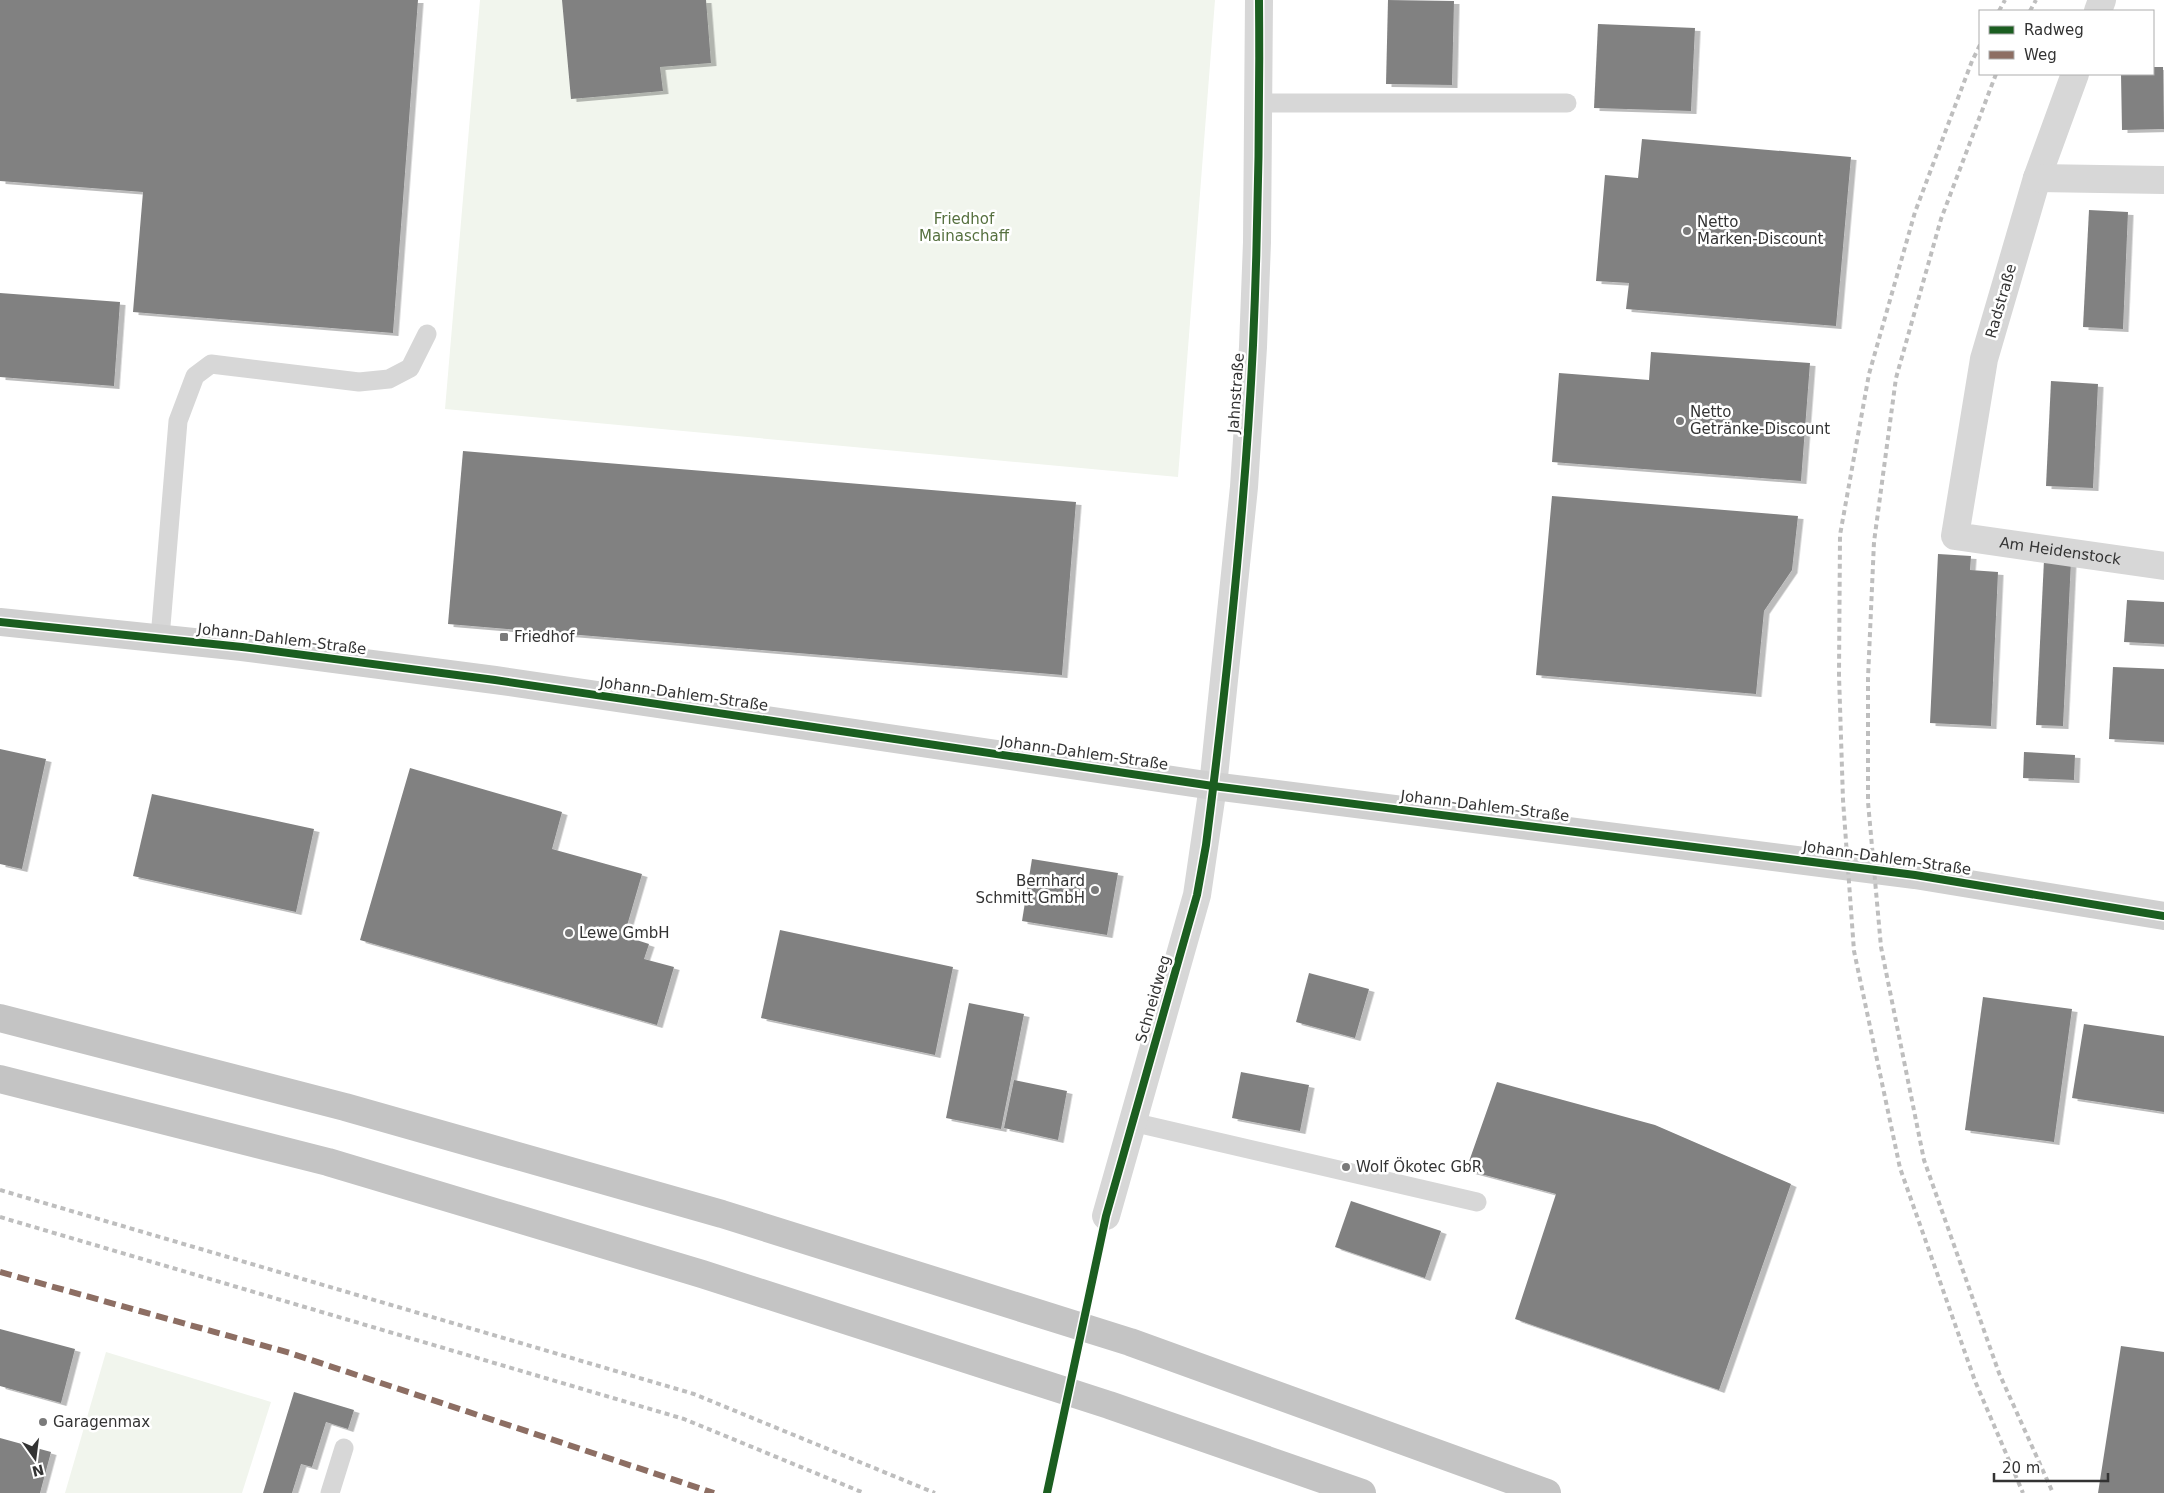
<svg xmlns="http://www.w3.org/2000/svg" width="2164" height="1493" viewBox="0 0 2164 1493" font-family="'DejaVu Sans',sans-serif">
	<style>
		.green { fill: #f1f5ed }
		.building { fill: #818181; filter: url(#shadow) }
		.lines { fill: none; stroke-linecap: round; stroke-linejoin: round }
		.lane { stroke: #d7d7d7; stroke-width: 19 }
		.street { stroke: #d7d7d7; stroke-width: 28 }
		.secondary { stroke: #d0d0d0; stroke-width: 28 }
		.highway { stroke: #c4c4c4; stroke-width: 28 }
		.rail { stroke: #bebebe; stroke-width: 4; stroke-dasharray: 5 4; stroke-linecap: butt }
		.quiet { stroke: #8d6e63; stroke-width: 6; stroke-dasharray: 12 6; stroke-linecap: butt }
		.cycleway-casing { stroke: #fff; stroke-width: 11 }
		.cycleway { stroke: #1b5e20; stroke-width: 8 }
		.poi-dot { fill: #7a7a7a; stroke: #fff; stroke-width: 2 }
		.labels { text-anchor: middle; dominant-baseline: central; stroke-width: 5; stroke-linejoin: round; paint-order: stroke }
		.park-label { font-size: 15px; fill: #56703f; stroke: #fff }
		.poi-label { font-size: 15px; fill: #333; stroke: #fff; text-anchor: start }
		.street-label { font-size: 15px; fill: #333; stroke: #fff }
	</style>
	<defs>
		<filter id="shadow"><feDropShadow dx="5.5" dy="3" stdDeviation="0" flood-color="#0004"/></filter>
	</defs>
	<rect width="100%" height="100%" fill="#fff"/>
	<g class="green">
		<polygon points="480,0 1215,0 1178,477 445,409"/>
		<polygon points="106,1352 271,1402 242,1493 65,1493"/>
	</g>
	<g class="building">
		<polygon points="0,0 418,0 393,333 133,312 143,192 0,181"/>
		<polygon points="562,0 706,0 711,63 660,67 663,91 571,99"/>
		<polygon points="1388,0 1454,1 1452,85 1386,84"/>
		<polygon points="1598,24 1695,28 1691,111 1594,108"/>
		<polygon points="2153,67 2163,67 2164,129 2122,130 2121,74 2153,74"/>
		<polygon points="1642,139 1851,157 1836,326 1626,309 1629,283 1596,281 1605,175 1638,178"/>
		<polygon points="2089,210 2128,212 2123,329 2083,327"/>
		<polygon points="0,293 120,302 114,386 0,377"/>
		<polygon points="1651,352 1810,363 1801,481 1552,462 1559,373 1649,380"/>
		<polygon points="2051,381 2098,384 2093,488 2046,486"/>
		<polygon points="463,451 1076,502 1062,675 448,624"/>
		<polygon points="1552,496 1798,516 1792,570 1764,611 1756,694 1536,675"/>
		<polygon points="1938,554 1971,556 1970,570 1998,572 1991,726 1930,723"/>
		<polygon points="2044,560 2071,561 2063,726 2036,725"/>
		<polygon points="2127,600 2164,602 2164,644 2124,642"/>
		<polygon points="2113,667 2164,669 2164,742 2109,739"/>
		<polygon points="0,749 46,759 22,869 0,864"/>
		<polygon points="2024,752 2075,755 2074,780 2023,778"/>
		<polygon points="410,768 562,812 552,849 642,874 624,936 649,944 644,959 674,967 657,1025 360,940"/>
		<polygon points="152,794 314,829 296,912 133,876"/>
		<polygon points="1032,859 1118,873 1107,935 1022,921"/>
		<polygon points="780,930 953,967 935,1055 761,1018"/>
		<polygon points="1309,973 1369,989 1355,1038 1296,1022"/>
		<polygon points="1983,997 2072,1009 2054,1142 1965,1130"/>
		<polygon points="969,1003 1024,1014 1001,1129 946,1118"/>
		<polygon points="2084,1024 2164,1036 2164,1112 2072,1098"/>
		<polygon points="1241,1072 1309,1085 1300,1131 1232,1118"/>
		<polygon points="1014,1080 1067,1091 1058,1140 1004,1128"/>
		<polygon points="1497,1082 1655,1125 1791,1184 1719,1390 1515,1319 1556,1194 1466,1170"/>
		<polygon points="1351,1201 1441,1231 1425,1278 1335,1247"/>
		<polygon points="0,1329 75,1349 61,1403 0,1386"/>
		<polygon points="2121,1346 2164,1352 2164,1493 2098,1493"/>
		<polygon points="294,1392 354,1410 348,1429 326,1422 312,1467 301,1464 292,1493 263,1493"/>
		<polygon points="0,1438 51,1452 40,1493 0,1493"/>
	</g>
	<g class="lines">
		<g class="lane">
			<polyline points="1260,103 1567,103"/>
			<polyline points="160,638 178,421 195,376 211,364 359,382 389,379 410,368 427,334"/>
			<polyline points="1132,1122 1477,1202"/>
			<polyline points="330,1493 344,1448"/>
		</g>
		<g class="street">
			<polyline points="2098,11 2102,0"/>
			<path id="s1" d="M2075 74 2037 178 1984 359 1955 536 2164 566"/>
			<polyline points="2037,178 2164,180"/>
			<polyline points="1106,1216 1197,895 1213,786 1244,487 1253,347 1257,242 1259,0"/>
		</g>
		<polyline class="secondary" points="0,622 242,647 495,680 1213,786 1915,875 2164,916"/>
		<g class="highway">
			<polyline points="0,1018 345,1107 722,1214 1130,1342 1547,1493"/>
			<polyline points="0,1079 328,1162 702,1274 1109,1405 1362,1493"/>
		</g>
		<g class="rail">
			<polyline points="1999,11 2005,0"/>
			<polyline points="2030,11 2036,0"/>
			<polyline points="1980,45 1972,61 1915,212 1869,374 1840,535 1839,675 1843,800 1854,951 1900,1168 1975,1381 2023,1493"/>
			<polyline points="1996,74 1941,219 1896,378 1874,542 1868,678 1868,802 1881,947 1924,1160 1999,1373 2053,1493"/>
			<polyline points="0,1190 694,1394 935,1493"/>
			<polyline points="0,1217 684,1419 864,1493"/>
		</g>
		<polyline class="quiet" points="0,1272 290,1353 714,1493"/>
		<defs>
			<g id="cycleway">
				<polyline points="0,622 242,647 495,680 1213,786 1915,875 2164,916"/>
				<path d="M1047 1493 1106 1216 1197 895 1206 845C1227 680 1245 511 1253 345 1258 230 1260 115 1259 0"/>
			</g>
		</defs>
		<use href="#cycleway" class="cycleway-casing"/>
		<use href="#cycleway" class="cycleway"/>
	</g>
	<g class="poi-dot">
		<circle cx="1687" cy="231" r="5"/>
		<circle cx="1680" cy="421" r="5"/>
		<rect x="499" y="632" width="10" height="10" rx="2.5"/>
		<circle cx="1095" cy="890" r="5"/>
		<circle cx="569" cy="933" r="5"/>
		<circle cx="1346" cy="1167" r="5"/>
		<circle cx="43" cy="1422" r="5"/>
	</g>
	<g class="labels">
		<g class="park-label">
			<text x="964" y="219">Friedhof<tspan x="964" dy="17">Mainaschaff</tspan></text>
		</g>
		<g class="poi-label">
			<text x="1697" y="222">Netto<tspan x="1697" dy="17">Marken-Discount</tspan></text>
			<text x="1690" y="412">Netto<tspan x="1690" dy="17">Getränke-Discount</tspan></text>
			<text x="514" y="637">Friedhof</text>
			<text x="1085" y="881" text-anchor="end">Bernhard<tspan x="1085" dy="17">Schmitt GmbH</tspan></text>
			<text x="579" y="933">Lewe GmbH</text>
			<text x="1356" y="1167">Wolf Ökotec GbR</text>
			<text x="53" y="1422">Garagenmax</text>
		</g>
		<g class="street-label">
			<text transform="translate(2001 301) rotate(-74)">Radstraße</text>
			<text transform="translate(1236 393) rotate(-86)">Jahnstraße</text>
			<text stroke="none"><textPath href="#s1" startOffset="585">Am Heidenstock</textPath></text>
			<text transform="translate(282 639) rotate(7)">Johann-Dahlem-Straße</text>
			<text transform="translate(684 694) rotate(8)">Johann-Dahlem-Straße</text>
			<text transform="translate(1084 753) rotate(8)">Johann-Dahlem-Straße</text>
			<text transform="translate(1485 806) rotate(7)">Johann-Dahlem-Straße</text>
			<text transform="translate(1887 858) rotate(8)">Johann-Dahlem-Straße</text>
			<text transform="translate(1153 999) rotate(-74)">Schneidweg</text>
		</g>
	</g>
	<rect x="1979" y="10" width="175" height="65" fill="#ffffff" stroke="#adadad"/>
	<rect x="1989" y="26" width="25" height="8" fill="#1b5e20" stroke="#adadad"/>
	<text x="2024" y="35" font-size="15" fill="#333333">Radweg</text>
	<rect x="1989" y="51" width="25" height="8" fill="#8d6e63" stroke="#adadad"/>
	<text x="2024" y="60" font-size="15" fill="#333333">Weg</text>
	<g transform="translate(35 1458) rotate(166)" stroke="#ffffff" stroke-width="4" paint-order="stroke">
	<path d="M0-4L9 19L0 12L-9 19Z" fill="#333333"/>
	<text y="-8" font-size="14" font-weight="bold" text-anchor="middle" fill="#333333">N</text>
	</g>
	<path d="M1994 1473v8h114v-8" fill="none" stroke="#333333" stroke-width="2.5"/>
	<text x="2002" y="1473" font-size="15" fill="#333333" stroke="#ffffff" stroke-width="4" paint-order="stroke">20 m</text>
</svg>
